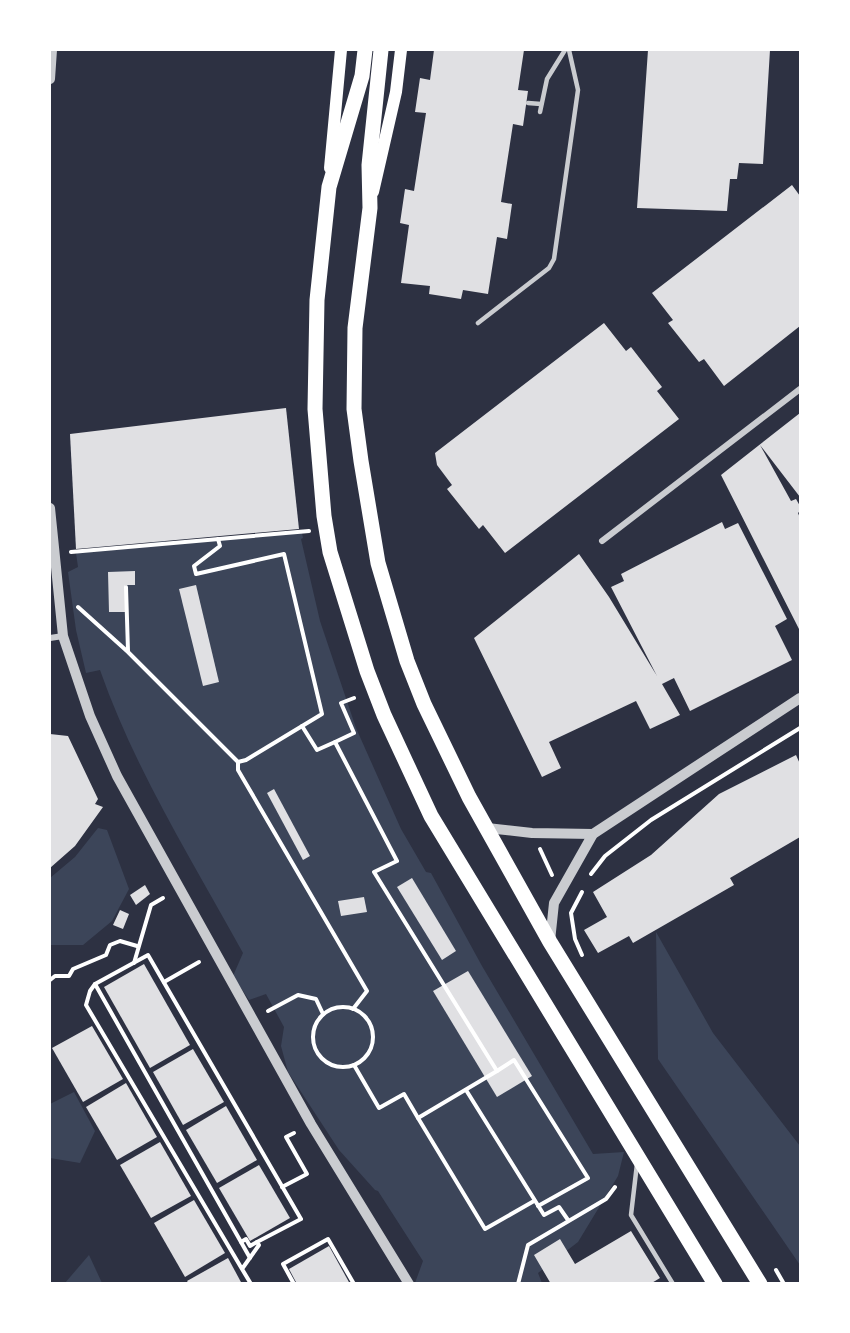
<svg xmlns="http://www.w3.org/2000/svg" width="850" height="1333" viewBox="0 0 850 1333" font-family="'Times New Roman',serif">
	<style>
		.green { fill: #3c4559 }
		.building { fill: #e0e0e3 }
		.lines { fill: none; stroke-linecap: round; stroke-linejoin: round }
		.path { stroke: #fff; stroke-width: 4 }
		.service { stroke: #caccd0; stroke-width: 4.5 }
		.minor { stroke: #caccd0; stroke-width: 6 }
		.tertiary { stroke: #caccd0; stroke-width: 10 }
		.secondary { stroke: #fff; stroke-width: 12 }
		.primary { stroke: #fff; stroke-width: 15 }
	</style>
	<rect width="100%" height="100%" fill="#2d3142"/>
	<g class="green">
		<path d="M302 533 303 538 301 539 320 621 356 728 401 829 426 872 431 873 482 966 593 1154 624 1152 618 1176 578 1242 538 1273 542 1283H415L423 1261 378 1191 375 1190 339 1150 288 1072 281 1046 284 1027 266 994 249 1000 233 976 243 953C192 860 135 770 100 670L86 673 76 630 68 572 78 567 76 553 133 548 164 539 166 545Z"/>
		<polygon points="98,828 107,830 129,889 112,921 83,945 50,945 50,878 75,857"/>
		<polygon points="656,932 713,1033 800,1146 800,1265 658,1059"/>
		<polygon points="74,1092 95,1131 80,1163 50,1158 50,1104"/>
		<polygon points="89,1255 102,1283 65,1283"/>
	</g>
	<g class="building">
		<polygon points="434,50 524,50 518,90 528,91 523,126 513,124 501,202 512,204 507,239 497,237 488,294 463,290 461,299 429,294 430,286 401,283 409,225 400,223 405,189 414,191 426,113 415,112 420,78 430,80"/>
		<polygon points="648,50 770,50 763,164 739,163 737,179 730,179 727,211 637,208"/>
		<polygon points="792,185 800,196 800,326 724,386 704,359 699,362 668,323 673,320 652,293"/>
		<polygon points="604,323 626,351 631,347 662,387 657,391 679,419 505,553 483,525 479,529 447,489 452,485 437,465 435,453"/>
		<polygon points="286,408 299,529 76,549 70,434"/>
		<polygon points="800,413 800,497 760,445 791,501 796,499 800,506 800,511 798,513 800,518 800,631 721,475"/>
		<polygon points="722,522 725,529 738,523 787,619 775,626 792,660 690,711 674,678 662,684 680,715 650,729 636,701 549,742 561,768 542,777 474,638 579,554 609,597 657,676 611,587 624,581 621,574"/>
		<polygon points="135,571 135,585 125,585 126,612 109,612 108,572"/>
		<polygon points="196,585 219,682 203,686 179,589"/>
		<polygon points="50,734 68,736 98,799 95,804 103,807 75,846 50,868"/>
		<polygon points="796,755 800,764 800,837 730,878 734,885 633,943 629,936 598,953 584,930 607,917 593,892 651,855 719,794"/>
		<polygon points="274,789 310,856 303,860 267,793"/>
		<polygon points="412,878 456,951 442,960 397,887"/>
		<polygon points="145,885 150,894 136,905 130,895"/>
		<polygon points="364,897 367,912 341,916 338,901"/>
		<polygon points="120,910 129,914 123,929 113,925"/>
		<polygon points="144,964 190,1045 150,1068 104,987"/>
		<polygon points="468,971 532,1076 497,1097 433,991"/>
		<polygon points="92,1026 123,1079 83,1102 52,1048"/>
		<polygon points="193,1049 224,1102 183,1125 153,1072"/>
		<polygon points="126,1083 157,1137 117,1160 86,1107"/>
		<polygon points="226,1106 257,1160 217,1183 186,1130"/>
		<polygon points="160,1142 191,1196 151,1218 120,1165"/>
		<polygon points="259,1165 290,1218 250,1241 219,1188"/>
		<polygon points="194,1200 225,1253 185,1277 154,1223"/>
		<polygon points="631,1231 660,1278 650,1284 551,1284 534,1255 560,1239 575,1264"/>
		<polygon points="329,1246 350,1284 297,1284 289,1269"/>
		<polygon points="228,1258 242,1284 189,1284 187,1281"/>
	</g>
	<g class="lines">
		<g class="path">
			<polyline points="71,552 309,531"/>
			<polyline points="126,587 128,651"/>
			<polyline points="78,607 128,652 238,762 246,760 322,714 284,554 196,574 194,566 220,546 218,539"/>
			<polyline points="354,698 341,703 354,733 335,742 397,861 374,872 497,1071 418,1118 404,1094 379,1108 354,1065"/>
			<polyline points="302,726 317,750 335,742"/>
			<polyline points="238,762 238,770 367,991 353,1009"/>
			<polyline points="540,849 552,875"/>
			<polyline points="591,874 605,856 651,820 800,728"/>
			<polyline points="582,892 571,913 575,939 582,955"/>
			<polyline points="134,963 151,905 163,898"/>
			<polyline points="50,980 55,976 69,976 73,969 106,955 110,945 120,941 137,946"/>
			<polyline points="164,982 199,962"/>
			<polyline points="95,984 241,1242 246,1239 250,1246 257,1242"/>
			<circle cx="343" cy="1037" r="30"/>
			<polyline points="268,1011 298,995 316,999 323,1014"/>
			<polyline points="497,1071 514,1060 588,1178 538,1206"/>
			<polyline points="466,1090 544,1215 559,1207 568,1220"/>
			<polyline points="418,1118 485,1229 534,1201"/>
			<polyline points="282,1187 307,1174 286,1137 294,1133"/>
			<polyline points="241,1242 250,1258"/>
			<polyline points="242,1269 259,1245 257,1242 301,1219 148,955 95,984 90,991 86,1005 242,1269 251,1284"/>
			<polyline points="776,1270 784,1284"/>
			<polyline points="294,1284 283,1264 328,1239 354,1284"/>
			<polyline points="518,1284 528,1245 606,1199 615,1187"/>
		</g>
		<g class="service">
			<polyline points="528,103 541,104"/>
			<polyline points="540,112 547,79 565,50"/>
			<polyline points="478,323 549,268 554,259 578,90 569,50"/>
			<polyline points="637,1164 631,1215 673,1284"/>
		</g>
		<g class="minor">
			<polyline points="602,541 800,389"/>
			<polyline points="50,638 63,636"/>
		</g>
		<g class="tertiary">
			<polyline points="50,79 52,50"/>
			<polyline points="50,508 63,636 90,716 117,776 311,1124 409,1284"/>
			<polyline points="487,828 532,833 593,834"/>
			<polyline points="550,941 554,903 593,834 800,698"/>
		</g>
		<g class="secondary">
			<polyline points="330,168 341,50"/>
			<polyline points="373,192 396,92 401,50"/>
		</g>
		<g class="primary">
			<polyline points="365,50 362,76 329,187 317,300 315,409 324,516 330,552 367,671 384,715 431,816 715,1284"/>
			<polyline points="381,50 369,165 370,208 355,328 354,409 361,461 378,563 407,661 424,704 469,797 550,942 760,1284"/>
		</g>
	</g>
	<rect width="850" height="1333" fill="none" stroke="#ffffff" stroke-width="102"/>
</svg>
